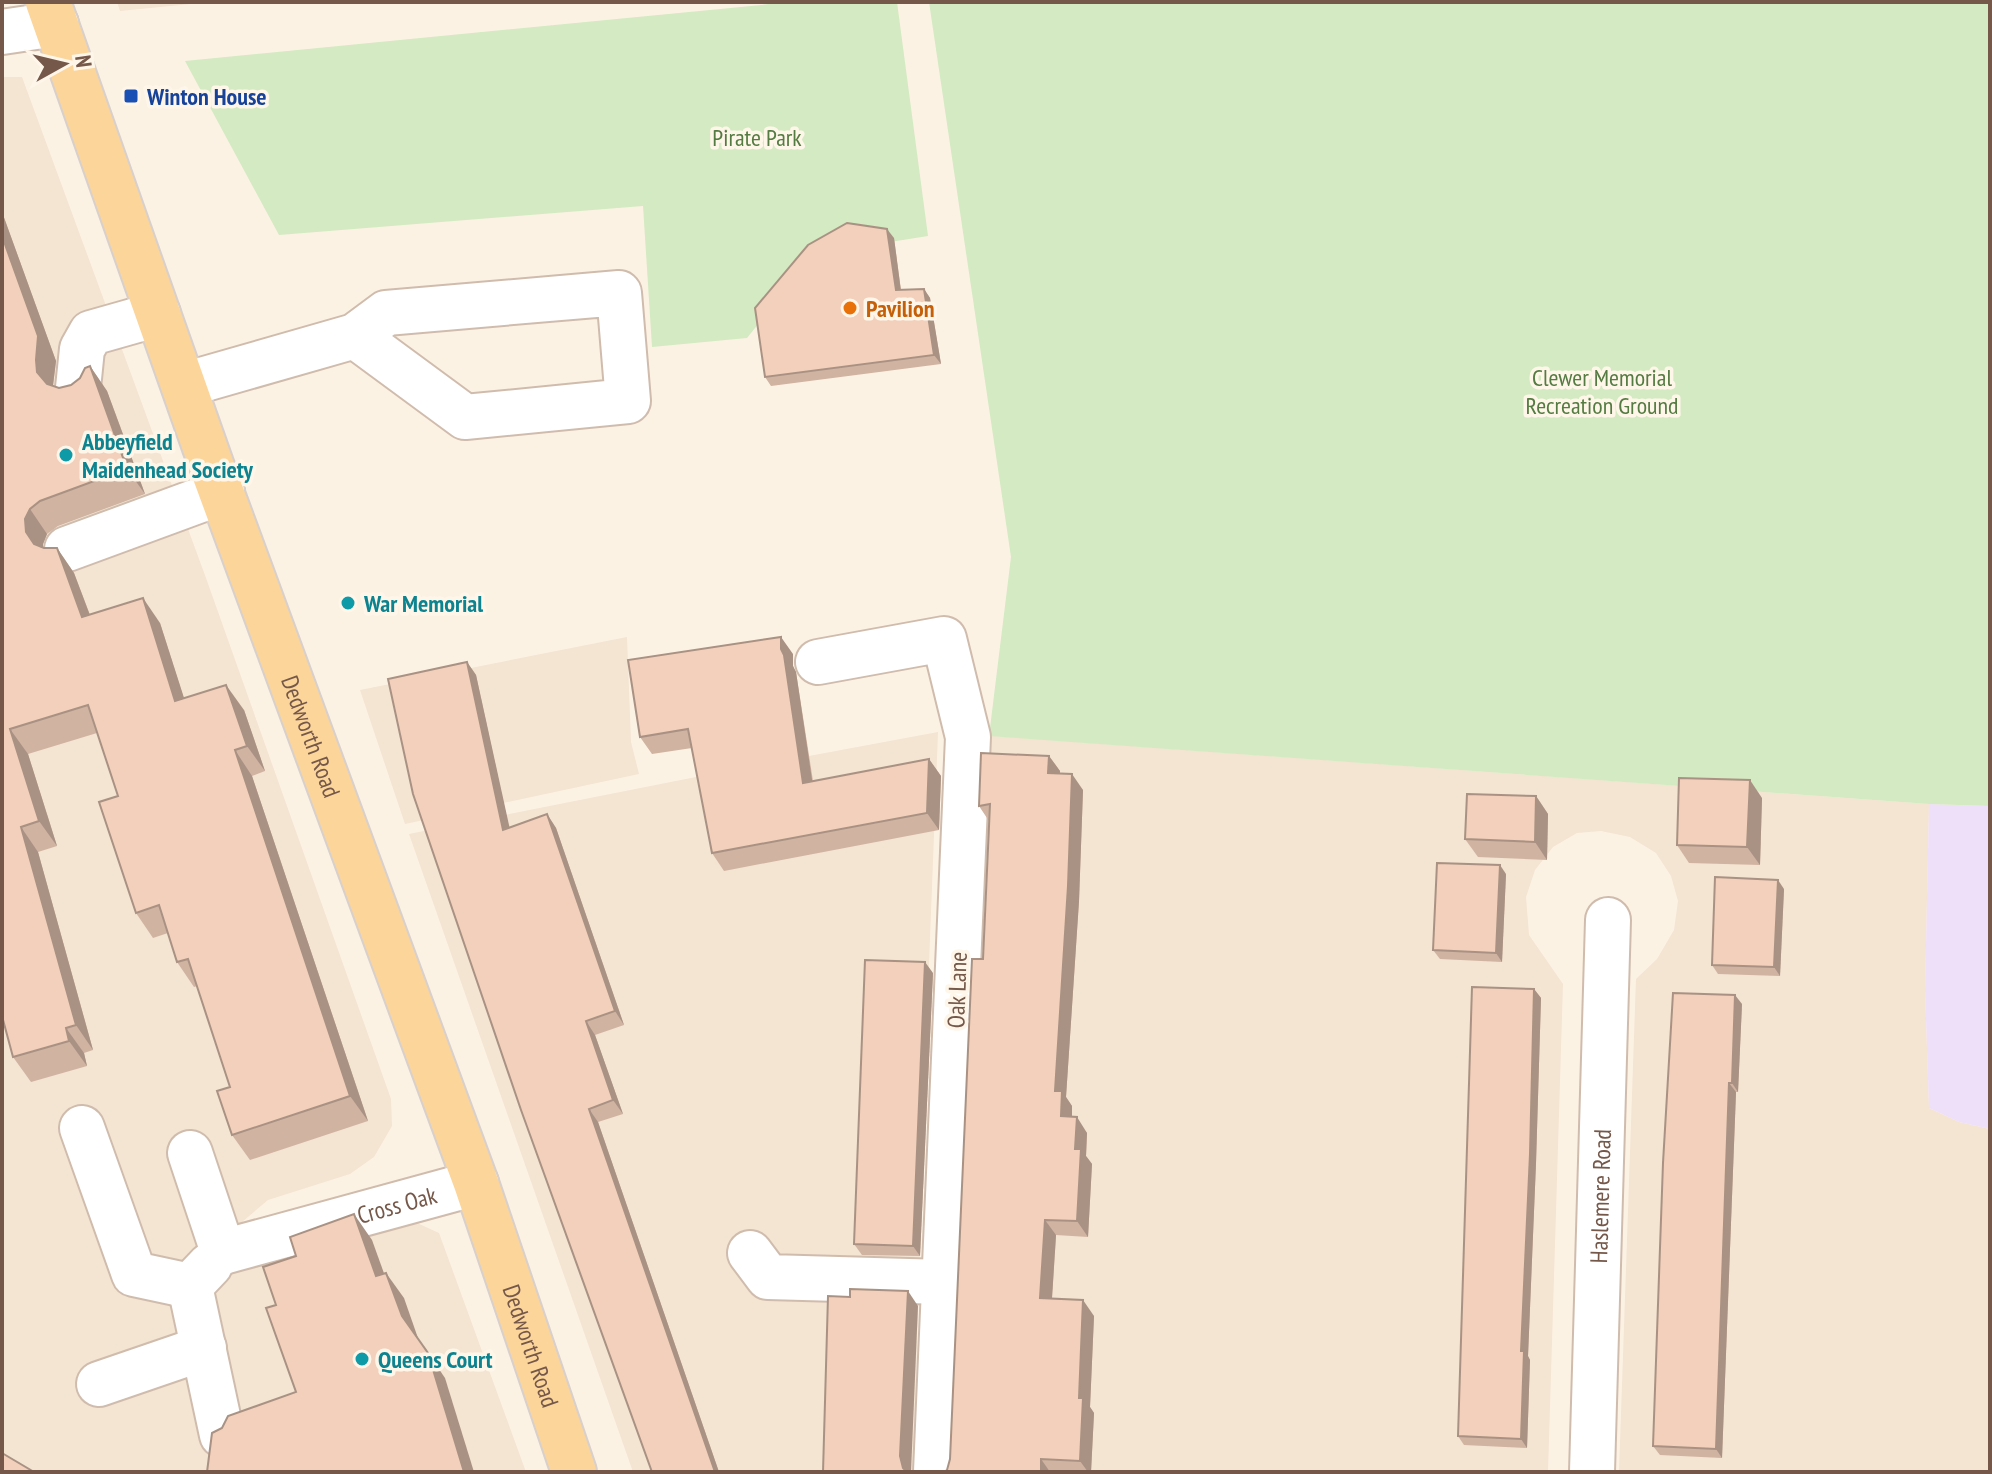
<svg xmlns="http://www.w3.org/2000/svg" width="1992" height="1474" viewBox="0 0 1992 1474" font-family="'PT Sans Narrow',sans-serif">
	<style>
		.residential { fill: #f4e4d2 }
		.education { fill: #efe0f9 }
		.green { fill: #d3eac2 }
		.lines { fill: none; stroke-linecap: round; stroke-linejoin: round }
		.minor-casing { stroke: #d0bcad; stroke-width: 48 }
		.major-casing { stroke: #d8d0cc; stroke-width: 48 }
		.minor { stroke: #fff; stroke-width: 44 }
		.major { stroke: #fcd59b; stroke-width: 44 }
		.wall { fill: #d0b3a1 }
		.shaded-wall { fill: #a99283 }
		.building { fill: #f2d0bb; stroke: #a99283; stroke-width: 2 }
		.transit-dot { fill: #1a4fb4; stroke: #fff6ea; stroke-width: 3 }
		.food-dot { fill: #e8710a; stroke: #fff6ea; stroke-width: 3 }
		.culture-dot { fill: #0f9aa8; stroke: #fff6ea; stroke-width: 3 }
		.labels { text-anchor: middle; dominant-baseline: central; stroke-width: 7; stroke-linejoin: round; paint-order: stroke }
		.transit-label { font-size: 24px; font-weight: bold; fill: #164399; stroke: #fff6ea; text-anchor: start }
		.park-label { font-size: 24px; fill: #547b41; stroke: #fff6ea }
		.food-label { font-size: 24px; font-weight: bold; fill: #c56008; stroke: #fff6ea; text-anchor: start }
		.culture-label { font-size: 24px; font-weight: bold; fill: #0d838f; stroke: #fff6ea; text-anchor: start }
		.street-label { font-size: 24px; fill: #755849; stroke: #fff6ea }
	</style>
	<rect width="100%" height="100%" fill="#fcf2e4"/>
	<g class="residential">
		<polygon points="117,2 211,2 120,11"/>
		<polygon points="2,77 22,77 206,578 391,1099 392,1126 374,1157 350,1174 268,1200 159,1292 393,1212 439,1233 526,1472 2,1472"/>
		<polygon points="627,637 631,742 639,774 405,824 360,690"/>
		<polygon points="938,732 929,964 913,1472 633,1472 409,834 696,777"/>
		<polygon points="982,735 1929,804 1925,990 1929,1108 1959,1122 1990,1129 1990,1472 1619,1472 1636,979 1657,959 1674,930 1678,901 1671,876 1656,853 1630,837 1601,831 1577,833 1553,847 1535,870 1526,897 1529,935 1563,984 1548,1472 957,1472"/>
	</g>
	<polygon class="education" points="1929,804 1990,806 1990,1129 1959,1122 1929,1108 1925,990"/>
	<g class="green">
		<polygon points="791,2 897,2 928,236 814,254 747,338 652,347 643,206 279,235 185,61"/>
		<polygon points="929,2 1990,2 1990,806 1929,804 989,736 1011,557"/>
	</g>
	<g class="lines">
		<defs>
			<g id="minor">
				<polyline points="2,32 56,24"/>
				<polyline points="184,385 355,336 386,313 619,293 628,401 465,417 355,336"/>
				<polyline points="78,388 82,349 91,333 158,314"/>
				<polyline points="67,549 222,492"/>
				<polyline points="818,662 944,639 968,737 936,1472"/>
				<polyline points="82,1128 134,1274 190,1286"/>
				<polyline points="190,1153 223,1252"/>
				<path id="s1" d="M223 1252 476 1183"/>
				<polyline points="750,1253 768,1277 944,1282"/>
				<polyline points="210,1265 190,1286 222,1435"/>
				<polyline points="99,1384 204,1348"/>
				<path id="s2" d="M1592 1472 1608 920"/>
			</g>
			<g id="major">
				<path id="s3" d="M48 2 212 467 476 1183 574 1472"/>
			</g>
		</defs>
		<use href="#minor" class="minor-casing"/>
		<use href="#major" class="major-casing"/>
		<use href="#minor" class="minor"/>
		<use href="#major" class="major"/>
	</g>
	<g class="wall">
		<polygon points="2,212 56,361 53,386 59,388 71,385 80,378 90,366 107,391 145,494 58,526 47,534 43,544 43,548 57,548 74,573 90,615 160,623 184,699 244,710 265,771 252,776 368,1121 250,1160 232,1135 230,1087 197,986 194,987 177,962 168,933 153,938 136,913 118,796 97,733 28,754 57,846 38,852 93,1050 84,1053 87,1066 31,1082 13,1057 2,1016"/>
		<polygon points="894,238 901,290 924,289 930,298 941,364 771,386 765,377"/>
		<polygon points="793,654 793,666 796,672 813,781 929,759 941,776 939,830 724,871 712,853 692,748 652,754 640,737"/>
		<polygon points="467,662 476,675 509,828 547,814 556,828 624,1025 595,1035 623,1114 598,1122 719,1472 652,1472"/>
		<polygon points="1049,756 1060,771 1059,774 1083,790 1079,901 1066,1097 1072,1106 1072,1117 1087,1133 1086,1156 1092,1164 1088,1237 1056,1235 1052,1299 1094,1316 1090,1407 1094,1413 1091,1472 944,1472 947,1470 950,1459 983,959 989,821 979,806"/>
		<polygon points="1536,796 1548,814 1547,860 1478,857 1465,839"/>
		<polygon points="1762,798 1760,865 1689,863 1677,845"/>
		<polygon points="1506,874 1502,962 1440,959 1433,950"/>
		<polygon points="1784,889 1780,976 1718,974 1712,965"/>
		<polygon points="933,973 920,1256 862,1255 854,1244"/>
		<polygon points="1534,989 1541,998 1536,1163 1528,1356 1530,1360 1527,1448 1464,1445 1458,1436"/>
		<polygon points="1742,1004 1738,1092 1736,1092 1722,1458 1660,1455 1653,1446"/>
	</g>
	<g class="shaded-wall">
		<polygon points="2,212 56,361 53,385 55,397 37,372 2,236"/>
		<polygon points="887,229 894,238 902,299 896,290"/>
		<polygon points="924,289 930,298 941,364 934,355"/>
		<polygon points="90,366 107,391 145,494 127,469"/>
		<polygon points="30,509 47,534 43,544 43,557 26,532 25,519"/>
		<polygon points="57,548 74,573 100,642 82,617"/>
		<polygon points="143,598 160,623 193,726 175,701"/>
		<polygon points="781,637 793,654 793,666 796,672 815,800 803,783 781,649"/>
		<polygon points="467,662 476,675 513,843 503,830"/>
		<polygon points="226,685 244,710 265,771 247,746"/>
		<polygon points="10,729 28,754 57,846 39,821"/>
		<polygon points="235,750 252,776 368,1121 350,1096"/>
		<polygon points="1049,756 1060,771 1059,788 1048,773"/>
		<polygon points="929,759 941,776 939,830 927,813"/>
		<polygon points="1072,774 1083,790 1079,901 1066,1097 1072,1106 1072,1132 1061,1116 1055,1091"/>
		<polygon points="1750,780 1762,798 1760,865 1747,847"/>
		<polygon points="1536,796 1548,814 1547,860 1535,842"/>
		<polygon points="547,814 556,828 624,1025 615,1011"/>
		<polygon points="21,827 38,852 93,1050 76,1025"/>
		<polygon points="1500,865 1506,874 1502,962 1496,953"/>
		<polygon points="1778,880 1784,889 1780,976 1774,967"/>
		<polygon points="925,962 933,973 920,1256 913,1246"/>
		<polygon points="1534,989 1541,998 1536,1163 1528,1356 1530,1360 1527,1448 1521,1439 1521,1351"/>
		<polygon points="1735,995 1742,1004 1738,1092 1732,1083"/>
		<polygon points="586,1021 595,1035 623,1114 613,1100"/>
		<polygon points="66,1028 84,1053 87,1066 69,1041"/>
		<polygon points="1729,1083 1736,1092 1722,1458 1716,1449"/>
		<polygon points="589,1109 598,1122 719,1472 715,1472"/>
		<polygon points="1077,1117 1087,1133 1086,1156 1092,1164 1088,1237 1077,1221 1075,1149"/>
		<polygon points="354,1214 372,1240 394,1301 376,1276"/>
		<polygon points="1045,1220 1056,1235 1051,1313 1040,1298"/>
		<polygon points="386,1273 404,1298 419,1341 402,1316"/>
		<polygon points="908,1291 918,1306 911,1472 906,1472 903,1468 900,1456"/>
		<polygon points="1083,1300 1094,1316 1090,1407 1094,1413 1091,1472 1088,1472 1080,1461 1079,1398"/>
		<polygon points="428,1353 445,1378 474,1472 464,1472"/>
		<polygon points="1041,1459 1050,1472 1041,1472"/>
	</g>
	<g class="building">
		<polygon points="847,223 887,229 896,290 924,289 934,355 765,377 755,308 808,245"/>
		<polygon points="2,236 38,336 36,360 37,372 47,384 59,388 71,385 80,378 85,368 90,366 127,469 40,501 30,509 25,519 26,532 34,544 44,548 57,548 82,617 143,598 175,701 226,685 247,746 235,750 350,1096 232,1135 217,1091 230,1087 188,959 177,962 159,905 136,913 99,802 118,796 88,705 10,729 39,821 21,827 76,1025 66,1028 69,1041 13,1057 2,1016"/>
		<polygon points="781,637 781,649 784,655 803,783 929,759 927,813 712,853 688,729 640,737 628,660"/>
		<polygon points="467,662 503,830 547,814 615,1011 586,1021 613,1100 589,1109 715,1472 652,1472 521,1110 413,794 388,679"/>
		<polygon points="981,753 1049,756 1048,773 1072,774 1068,886 1055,1091 1062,1091 1061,1116 1077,1117 1075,1149 1081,1149 1077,1221 1045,1220 1040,1298 1083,1300 1079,1398 1083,1398 1080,1461 1041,1459 1041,1472 944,1472 947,1470 950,1459 972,959 983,959 990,804 979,806"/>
		<polygon points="1679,778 1750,780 1747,847 1677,845"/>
		<polygon points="1467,794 1536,796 1535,842 1465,839"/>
		<polygon points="1437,863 1500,865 1496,953 1433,950"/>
		<polygon points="1715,877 1778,880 1774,967 1712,965"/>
		<polygon points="865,960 925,962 913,1246 854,1244"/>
		<polygon points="1472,987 1534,989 1530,1154 1521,1351 1524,1351 1521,1439 1458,1436"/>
		<polygon points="1673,993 1735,995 1732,1083 1729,1083 1716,1449 1653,1446 1663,1163"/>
		<polygon points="354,1214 376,1276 386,1273 402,1316 428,1353 464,1472 207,1472 212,1433 222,1428 228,1416 296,1392 266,1308 276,1305 263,1267 296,1256 290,1237"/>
		<polygon points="850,1289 908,1291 900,1456 903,1468 907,1472 823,1472 828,1296 850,1297"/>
		<polygon points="2,1453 34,1472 2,1472"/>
	</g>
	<rect class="transit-dot" x="123" y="88" width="16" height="16" rx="4"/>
	<circle class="food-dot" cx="850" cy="308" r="8"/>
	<g class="culture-dot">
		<circle cx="66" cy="455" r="8"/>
		<circle cx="348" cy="603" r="8"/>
		<circle cx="362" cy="1359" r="8"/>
	</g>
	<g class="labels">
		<g class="transit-label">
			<text x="147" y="96">Winton House</text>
		</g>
		<g class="park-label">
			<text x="757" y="137">Pirate Park</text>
			<text x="1602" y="377">Clewer Memorial<tspan x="1602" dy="28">Recreation Ground</tspan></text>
		</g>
		<g class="food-label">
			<text x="866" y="308">Pavilion</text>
		</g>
		<g class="culture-label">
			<text x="82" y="441">Abbeyfield<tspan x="82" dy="28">Maidenhead Society</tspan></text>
			<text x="364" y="603">War Memorial</text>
			<text x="378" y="1359">Queens Court</text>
		</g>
		<g class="street-label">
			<text stroke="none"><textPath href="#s3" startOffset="780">Dedworth Road</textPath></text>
			<text transform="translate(957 990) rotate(-88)">Oak Lane</text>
			<text stroke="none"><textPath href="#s2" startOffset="276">Haslemere Road</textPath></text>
			<text stroke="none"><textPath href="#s1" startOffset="180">Cross Oak</textPath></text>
			<text stroke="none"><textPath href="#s3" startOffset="1428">Dedworth Road</textPath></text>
		</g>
	</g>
	<rect width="1992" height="1474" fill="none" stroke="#755849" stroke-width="8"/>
	<g transform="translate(64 64) rotate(82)" stroke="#fff6ea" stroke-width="6" paint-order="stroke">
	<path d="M0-6L14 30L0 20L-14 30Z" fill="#755849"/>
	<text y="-12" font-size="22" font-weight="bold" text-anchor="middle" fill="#755849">N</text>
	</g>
</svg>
